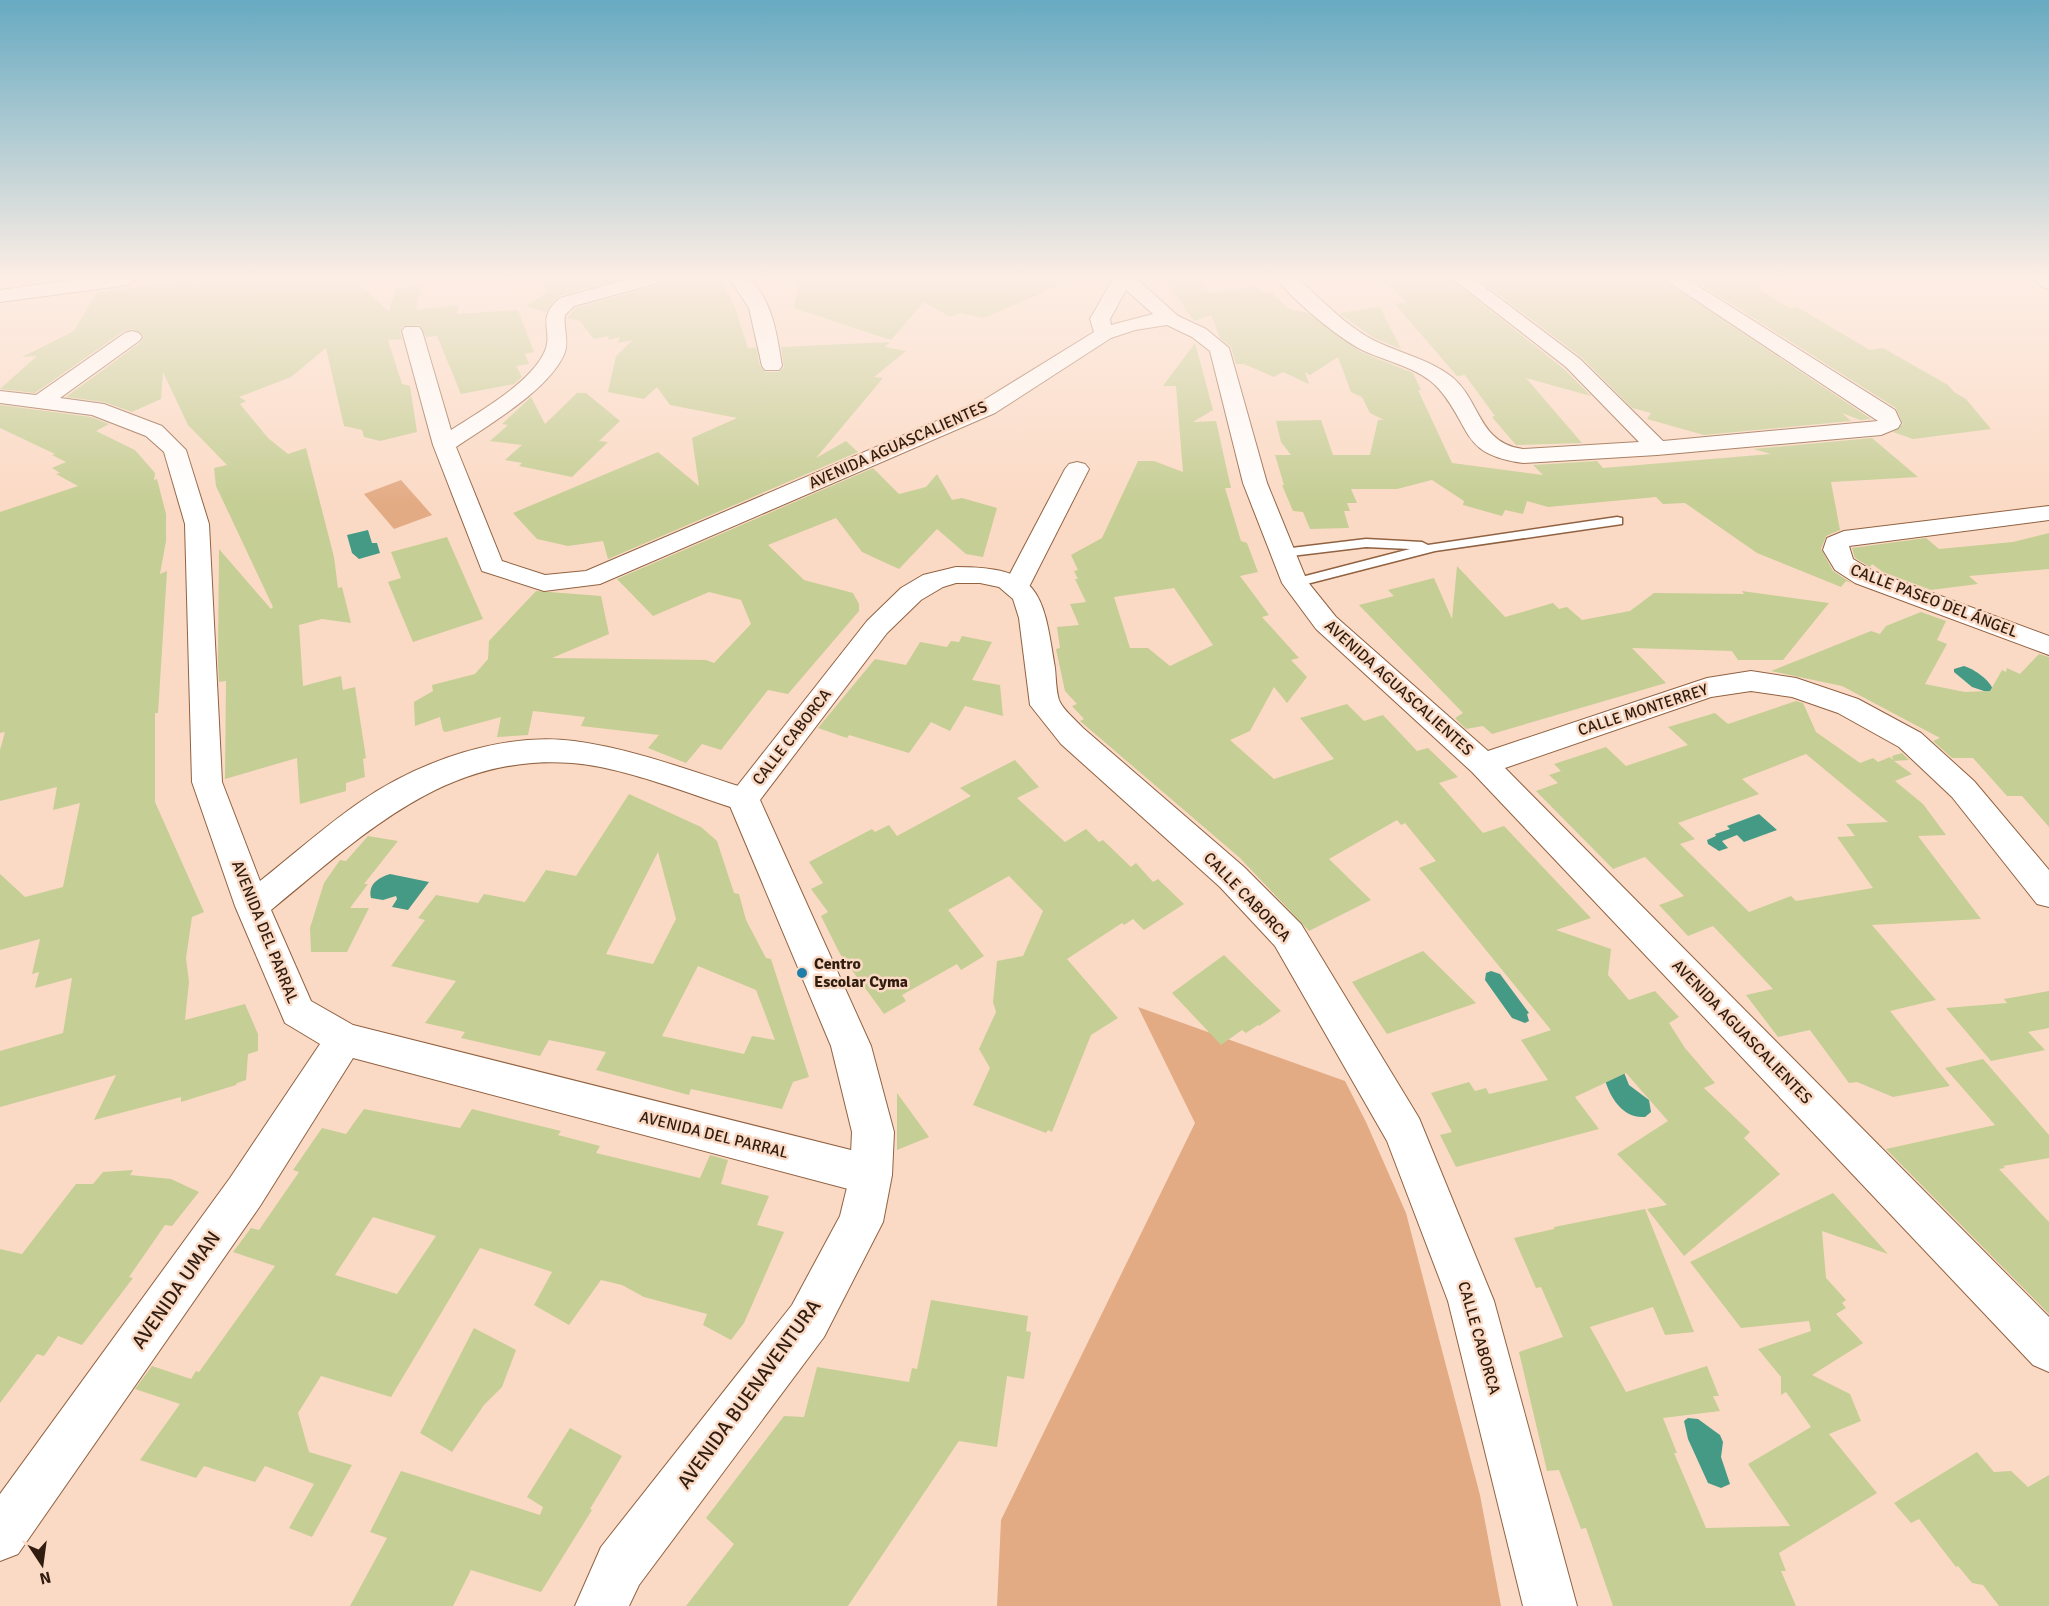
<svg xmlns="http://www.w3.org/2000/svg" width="2049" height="1606" viewBox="0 0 2049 1606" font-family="Signika,sans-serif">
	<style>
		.green { fill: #e3ab84 }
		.water { fill: #459a86 }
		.building { fill: #c5ce94; fill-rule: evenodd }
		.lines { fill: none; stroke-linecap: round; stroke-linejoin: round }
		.lane-casing { stroke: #916241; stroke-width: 3 }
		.street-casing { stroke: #916241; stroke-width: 2 }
		.secondary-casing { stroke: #916241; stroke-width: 2 }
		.lane { fill: #fff; fill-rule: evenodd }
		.street { fill: #fff; fill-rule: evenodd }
		.secondary { fill: #fff; fill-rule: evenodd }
		.poi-dot { fill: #217eab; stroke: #fbdac5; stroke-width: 2 }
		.labels { text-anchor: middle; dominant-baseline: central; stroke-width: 5; stroke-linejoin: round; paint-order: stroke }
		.street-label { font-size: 16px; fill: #301d0f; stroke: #fbdac5 }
		.poi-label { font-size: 16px; font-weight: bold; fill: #301d0f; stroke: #fbdac5; text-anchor: start }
		.near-street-label { font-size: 20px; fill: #301d0f; stroke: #fbdac5 }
	</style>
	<rect width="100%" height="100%" fill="#fbdac5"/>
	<g class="green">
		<polygon points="401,480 432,515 394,529 364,494"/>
		<polygon points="1138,1007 1345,1081 1366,1122 1406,1213 1480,1495 1501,1606 997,1606 1001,1520 1195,1123"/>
	</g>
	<g class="water">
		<polygon points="368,530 372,543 377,543 380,553 359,559 352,553 347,535"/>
		<path d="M1964 666C1974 669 1990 680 1993 690L1987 692 1972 687 1954 672V669Z"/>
		<polygon points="1759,814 1777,830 1744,842 1737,835 1722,841 1728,848 1719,851 1708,844 1707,840 1716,836 1715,834 1730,829 1727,826"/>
		<path d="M390 874 429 882 408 910 392 907 397 899 396 896 383 900 371 898C368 884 378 878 390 874Z"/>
		<polygon points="1491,971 1500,974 1529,1013 1527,1014 1529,1021 1525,1023 1512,1018 1485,980 1486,973"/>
		<path d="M1623 1070 1629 1085 1649 1100 1651 1112 1645 1117C1621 1119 1607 1093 1603 1072Z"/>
		<polygon points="1688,1418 1698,1419 1720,1435 1723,1442 1721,1457 1730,1484 1721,1488 1708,1483 1688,1439 1684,1421"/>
	</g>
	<g class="building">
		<polygon points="219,279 354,279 389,312 396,288 422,286 416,310 459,305 457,314 518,310 534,352 525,354 529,364 516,366 522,377 514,384 461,394 437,336 426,337 419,325 403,326 400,332 402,339 388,340 402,384 410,386 417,432 380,441 364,437 362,430 344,426 326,348 291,377 239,397 246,401 240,404 268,438 288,454 306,448 334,557 338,588 342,587 351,623 322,619 299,625 303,686 341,676 343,690 355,687 366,758 363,759 365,777 346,783 346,791 300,804 297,758 225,779 226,681 219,682 218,661 219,549 271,609 273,607 216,486 214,468 227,465 188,425 163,372 161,399 132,412 104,402 66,397 140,343 144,336 133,329 124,331 35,393 0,389 37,356 22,357 74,331 97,292 192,280 192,283"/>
		<polygon points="542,279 618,279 559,296 546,312 526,306 547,292"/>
		<polygon points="662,279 721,279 735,308 748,348 756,348 760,366 765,372 779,372 784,367 781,347 890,342 885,347 906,351 874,377 883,378 816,458 846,441 858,452 608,559 603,541 568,546 537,539 513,513 658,452 699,486 692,438 737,418 670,405 657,387 644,399 608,392 616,356 633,340 618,343 620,337 608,340 609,336 594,339 580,321 567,318 575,308 659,285"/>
		<polygon points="799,279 1075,279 984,318 960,313 950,317 924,302 891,340 794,308"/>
		<polygon points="1165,279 1196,279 1210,293 1254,286 1266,293 1271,292 1289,309 1308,313 1361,352 1413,373 1421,390 1418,390 1452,463 1543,475 1533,465 1597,461 1603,468 1771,454 1753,449 1872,438 1918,477 1831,482 1840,530 1826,536 1821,549 1833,571 1853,584 1846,581 1841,587 1757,553 1685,503 1663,504 1656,497 1548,507 1527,501 1523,514 1505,510 1502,516 1463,505 1464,501 1432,480 1397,489 1351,489 1357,503 1347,503 1350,511 1344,511 1349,528 1310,529 1303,512 1293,511 1282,485 1284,485 1275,455 1291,455 1281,442 1276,421 1321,420 1333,455 1370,455 1378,420 1384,420 1370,413 1362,397 1351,392 1338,357 1310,375 1305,372 1309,384 1283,372 1274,377 1244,364 1236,364 1231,347 1220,338 1211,315 1194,321"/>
		<polygon points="1380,279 1451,279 1564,369 1591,396 1526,378 1582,443 1516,445 1492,417 1495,416 1465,375 1457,376 1395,304 1407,302"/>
		<polygon points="1478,279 1662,279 1871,419 1860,420 1842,413 1851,421 1704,435 1647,419 1651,413 1632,408 1581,357"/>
		<polygon points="1692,279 1762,279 1760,290 1790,308 1797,307 1870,350 1883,348 1948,385 1954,392 1966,399 1991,429 1913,439 1893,432 1903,424 1896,408"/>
		<polygon points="1380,307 1401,349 1374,338 1339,313"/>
		<path d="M1195 343 1213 410 1193 422 1216 421 1231 488H1225L1241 541 1247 543 1258 572 1240 576 1269 615 1262 617 1299 658 1291 660 1307 677 1287 703 1274 687 1250 731 1230 740 1274 779 1334 759 1300 718 1347 704 1364 721 1383 715 1417 751 1428 748 1458 777 1439 783 1483 833 1504 826 1591 918 1556 930 1611 949 1608 975 1629 1000 1655 991 1679 1017 1669 1023 1685 1048 1715 1083 1704 1088 1750 1132 1744 1138 1780 1174 1684 1256 1647 1209 1667 1205 1617 1154 1668 1121 1626 1073 1575 1097 1599 1129 1456 1167 1440 1135 1452 1132 1431 1093 1469 1082 1475 1091 1486 1088 1489 1094 1548 1080 1521 1040 1551 1030 1419 868 1436 861 1405 823 1401 825 1397 820 1329 859 1371 900 1309 931 1240 858 1080 721 1084 719 1072 706 1077 704 1065 691 1056 649 1060 648 1057 627 1079 625 1070 604 1086 602 1075 579H1078L1074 571 1078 570 1071 555 1102 538 1138 461H1154L1183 472 1176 386H1163ZM1174 588 1213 645 1170 666 1148 648H1130L1114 597Z"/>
		<polygon points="577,393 586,393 620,421 599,441 608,442 572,477 519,466 522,463 505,460 522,445 490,441 508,425 502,424 531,397 545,424"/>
		<polygon points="0,405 91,417 109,424 96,431 135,450 155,473 154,480 157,479 166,514 166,541 160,574 167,571 158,713 155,713 155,802 204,912 192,917 186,958 189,982 185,1020 245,1004 258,1034 258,1051 248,1054 246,1080 237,1083 236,1085 181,1102 181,1097 94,1120 116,1075 0,1107 0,1051 63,1033 72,978 35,988 39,972 32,974 40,939 0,950 0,874 25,897 63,887 80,803 53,810 57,787 0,801 0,750 5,732 0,733 0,512 78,486 56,474 60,473 52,468 66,462 52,455 55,454 0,428"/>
		<polygon points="873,468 899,494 926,487 937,474 952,500 962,498 997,508 983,557 966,554 937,529 899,569 862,552 836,518 768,545 804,580 853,593 859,604 859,611 788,694 768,690 721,750 702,744 686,763 648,748 659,735 581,726 585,717 533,711 528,735 497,737 501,717 446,732 443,731 440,717 415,726 414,702 433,691 432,685 475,674 488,659 489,641 536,591 601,596 609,634 552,658 706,660 714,663 751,624 741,600 709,592 653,616 617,579"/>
		<polygon points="2049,533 2049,569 1969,576 1978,584 1931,590 1883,572 1872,564 1870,567 1855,558 1852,548 1926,538 1939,549 2013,542"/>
		<polygon points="447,537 483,619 413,642 388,582 401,578 391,552"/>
		<polygon points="1457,566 1505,617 1553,603 1559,609 1567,607 1582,620 1630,611 1654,593 1744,594 1742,591 1829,603 1783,660 1738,660 1732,651 1632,648 1666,683 1492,734 1483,726 1466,729 1455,718 1463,713 1359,605 1394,596 1388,590 1434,578 1452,619"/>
		<polygon points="1921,612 1946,621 1937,640 1947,644 1925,684 1965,692 1990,691 2002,670 2006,672 2007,668 2020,674 2039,654 2049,657 2049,827 2022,796 2007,796 1973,758 1952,758 1933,741 1940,738 1842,686 1771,671 1871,631 1880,634 1886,626"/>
		<polygon points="962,636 992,642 972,680 1000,685 1003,716 965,706 950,731 931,722 909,753 849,735 847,738 818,728 875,659 906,665 920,642 947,647 951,641 959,642"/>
		<path d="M1796 701 1803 703 1816 732 1860 763 1873 758 1878 762 1890 757 1893 760 1892 756 1902 753 1909 760 1894 761 1912 774 1895 781 1923 804 1946 835 1918 836 1981 919 1872 925 1936 1000 1890 1011 1950 1086 1893 1097 1857 1082 1849 1083 1810 1030 1778 1037 1746 995 1773 989 1713 926 1688 936 1659 905 1684 896 1645 857 1613 869 1536 791 1558 783 1549 775 1561 771 1554 764 1606 747 1626 766 1688 745 1668 727 1715 713 1728 724ZM1806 754 1888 822 1846 824 1855 836 1837 837 1873 888 1796 901 1791 896 1749 912 1680 844 1695 839 1678 823 1759 794 1742 779Z"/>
		<polygon points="1015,760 1039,787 1017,798 1065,842 1086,829 1099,842 1103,840 1131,867 1136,863 1153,882 1158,879 1184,904 1144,930 1133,919 1124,925 1122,923 1067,959 1118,1018 1091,1035 1052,1132 1048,1130 1046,1133 973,1105 990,1068 979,1049 996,1012 993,1002 997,961 1023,956 1043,911 1009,876 948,910 984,956 961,970 957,964 902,995 906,1001 884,1014 840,954 821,916 828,912 811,889 823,883 809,862 872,829 875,832 889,825 897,836 971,796 960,788"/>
		<path d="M629 794 701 827 717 841 734 893 739 894 746 920 766 958 771 959 809 1077 793 1082 782 1109 691 1089 689 1095 596 1070 606 1052 549 1040 540 1056 461 1038 465 1032 425 1023 456 981 391 966 425 920 418 918 436 895 478 903 484 894 525 902 546 870 576 876ZM658 852 676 919 653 964 606 954ZM698 966 756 990 775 1040 752 1036 744 1054 662 1036Z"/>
		<polygon points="368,836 398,841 364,884 368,884 350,908 369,908 347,952 311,952 310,928 324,883 340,860 346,861"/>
		<polygon points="1423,951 1476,1003 1387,1034 1352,982"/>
		<polygon points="1224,955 1281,1011 1259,1026 1258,1025 1246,1033 1242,1030 1221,1045 1172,993"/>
		<polygon points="2049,991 2049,1028 2028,1032 2045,1050 1991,1061 1946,1008 2007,1003 2004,999"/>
		<polygon points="1983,1059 2049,1135 2049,1158 2003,1166 2005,1168 1999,1169 2049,1222 2049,1314 1886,1149 1995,1125 1945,1068"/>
		<polygon points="897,1093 929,1137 897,1150"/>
		<path d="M364 1109 460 1128 472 1109 561 1131 558 1135 600 1146 596 1153 700 1178 710 1155 728 1160 721 1184 769 1196 757 1225 784 1232 744 1323 731 1340 703 1325 707 1314 644 1297 622 1285 601 1280 569 1325 534 1305 552 1272 480 1248 391 1397 321 1376 298 1413 309 1452 352 1465 312 1537 289 1528 314 1484 265 1466 255 1482 204 1466 196 1478 140 1460 180 1404 135 1389 152 1366 191 1379 196 1371 199 1372 275 1266 233 1252 251 1228 259 1230 299 1172 293 1170 322 1128 346 1134ZM373 1217 436 1236 397 1294 335 1275Z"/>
		<polygon points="133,1170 130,1175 171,1179 199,1192 172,1226 165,1225 129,1277 133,1278 82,1345 58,1336 44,1356 37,1354 0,1403 0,1249 22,1254 76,1184 93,1184 103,1172"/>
		<polygon points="1833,1193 1888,1254 1822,1231 1826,1278 1846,1300 1842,1303 1846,1308 1836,1314 1863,1343 1812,1375 1850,1394 1861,1421 1829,1434 1877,1493 1779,1553 1786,1571 1781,1571 1796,1606 1613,1606 1586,1528 1581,1529 1559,1470 1547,1471 1519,1352 1563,1337 1541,1287 1536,1288 1514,1238 1554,1229 1554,1227 1645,1209 1694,1332 1665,1335 1653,1307 1590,1327 1626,1392 1707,1366 1719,1396 1713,1396 1720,1411 1663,1418 1677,1453 1674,1453 1706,1528 1790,1526 1748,1464 1811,1427 1786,1392 1781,1395 1781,1377 1758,1349 1811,1331 1809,1321 1741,1328 1690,1262"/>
		<polygon points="931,1300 1028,1316 1026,1331 1031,1332 1024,1379 1007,1376 997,1447 959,1441 848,1606 686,1606 734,1544 706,1518 784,1416 804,1417 817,1367 909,1382 912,1368 917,1369"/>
		<polygon points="474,1328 516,1350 502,1387 484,1405 452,1452 420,1433"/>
		<polygon points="570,1428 622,1456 590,1509 592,1510 541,1592 471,1570 453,1606 350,1606 387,1538 370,1532 401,1471 540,1515 543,1507 527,1497"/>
		<polygon points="1977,1452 1994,1472 2011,1471 2028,1487 2049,1475 2049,1606 1999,1606 1983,1585 1972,1583 1958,1566 1956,1567 1919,1519 1911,1523 1894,1503"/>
	</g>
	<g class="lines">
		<defs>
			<polygon id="lane" points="1617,517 1622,518 1622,524 1435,551 1295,587 1290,586 1290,580 1410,549 1366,547 1283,557 1276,553 1283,549 1366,539 1422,542 1428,545"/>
			<g id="street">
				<path d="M628 279H660L658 283 574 306 565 315C563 327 569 340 565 352 551 389 488 425 456 447L502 561 545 575 586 571 979 403 1094 332 1090 319 1113 279H1137L1178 316 1206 329 1229 348 1267 483 1307 581 1336 617 1488 751 1707 678 1751 671 1796 678 1858 699 1921 733 1974 781 2049 870V907L2037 904 1952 797 1899 747 1838 713 1792 697 1751 691 1711 697 1505 768 2049 1317V1372L2033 1365 1472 772 1316 629 1282 583 1243 483 1210 351 1192 337 1167 325 1135 330 1111 338 995 413 600 584 544 591 482 571 433 445 402 331 405 327H419L422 331 451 430C479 412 530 383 544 353 555 331 534 320 560 298ZM1126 290 1153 314 1111 325 1110 319Z"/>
				<path d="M730 279H750C773 302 777 335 782 366L779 370H765L762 366 749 308Z"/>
				<path d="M1277 279H1298C1322 300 1345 325 1373 340 1399 353 1429 359 1452 377 1481 401 1478 443 1523 449L1639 442 1566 367 1453 279H1474L1580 359 1663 441 1878 421 1664 279H1687L1895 410 1901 423 1898 428 1881 435 1657 455 1523 463C1460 454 1473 429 1439 389 1421 368 1385 361 1362 350 1340 339 1291 299 1277 279Z"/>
				<path d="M132 331 139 333 142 337 139 341 60 398 104 404 162 426 186 450 209 524 222 782 260 881C293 855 325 826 360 802 419 761 502 732 574 741 635 749 696 773 754 791L759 799 754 807 743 811C691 795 625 767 572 763 445 753 362 836 271 910L311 1001 353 1025 871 1155 885 1161 891 1175 885 1189 871 1195 353 1058 260 1206 18 1554 0 1561V1494L230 1178 320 1044 285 1023 235 906 192 782 185 524 164 452 146 436 92 415 0 403V391L36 395 125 333Z"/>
				<polygon points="1077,462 1085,464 1089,469 1029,587 1025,593 1016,595 1007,593 1003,587 1065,469 1069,464"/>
				<polygon points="2049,506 2049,520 1849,546 1853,559 1873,571 2049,636 2049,655 1855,583 1835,570 1823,550 1827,538 1844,531"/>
			</g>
			<g id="secondary">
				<polygon points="80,279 137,279 128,285 0,302 0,290"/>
				<polygon points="2035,279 2049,279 2049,289 2042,287"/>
				<path d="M956 567C1041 567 1043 593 1055 668 1056 678 1056 690 1059 700 1063 710 1076 720 1083 728L1244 867 1301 924 1419 1118 1494 1301 1577 1606H1523L1448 1301 1387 1141 1275 946 1220 887 1061 744 1030 705 1019 618 1013 599 999 587 980 583H956L943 587 921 600 887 633 760 800 871 1046 894 1132 892 1175 883 1222 824 1337 639 1585 629 1606H575L601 1547 792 1305 840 1216 850 1175 852 1132 831 1046 727 799 867 621 901 588 923 575Z"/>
			</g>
		</defs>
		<use href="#lane" class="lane-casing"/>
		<use href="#street" class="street-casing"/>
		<use href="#secondary" class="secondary-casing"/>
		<use href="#lane" class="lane"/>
		<use href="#street" class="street"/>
		<use href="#secondary" class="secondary"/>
	</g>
	<linearGradient id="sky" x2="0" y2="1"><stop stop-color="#67aac1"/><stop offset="0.55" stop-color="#fdeee5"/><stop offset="1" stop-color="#fdeee5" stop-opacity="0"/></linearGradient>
	<rect width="2049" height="504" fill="url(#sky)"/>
	<circle class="poi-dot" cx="802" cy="973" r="6"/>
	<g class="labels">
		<g class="street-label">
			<text transform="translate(898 445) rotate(-24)">AVENIDA AGUASCALIENTES</text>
			<text transform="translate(1934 601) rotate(21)">CALLE PASEO DEL ÁNGEL</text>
			<text transform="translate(1399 688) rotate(42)">AVENIDA AGUASCALIENTES</text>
			<text transform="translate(1643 710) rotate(-18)">CALLE MONTERREY</text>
			<text transform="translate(792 737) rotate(-52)">CALLE CABORCA</text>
			<text transform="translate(1247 897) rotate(46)">CALLE CABORCA</text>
			<text transform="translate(265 932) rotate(68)">AVENIDA DEL PARRAL</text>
			<text transform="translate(1742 1032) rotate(46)">AVENIDA AGUASCALIENTES</text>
			<text transform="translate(714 1135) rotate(14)">AVENIDA DEL PARRAL</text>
			<text transform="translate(1479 1338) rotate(74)">CALLE CABORCA</text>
		</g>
		<g class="poi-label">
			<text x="814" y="964">Centro<tspan x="814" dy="18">Escolar Cyma</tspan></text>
		</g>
		<g class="near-street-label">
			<text transform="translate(176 1290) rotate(-55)">AVENIDA UMAN</text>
			<text transform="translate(749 1394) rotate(-54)">AVENIDA BUENAVENTURA</text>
		</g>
	</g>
	<g transform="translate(42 1564) rotate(167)" stroke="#fbdac5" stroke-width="4.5" paint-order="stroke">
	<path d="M0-4.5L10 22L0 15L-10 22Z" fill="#301d0f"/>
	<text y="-9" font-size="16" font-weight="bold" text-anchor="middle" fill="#301d0f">N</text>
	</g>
</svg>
